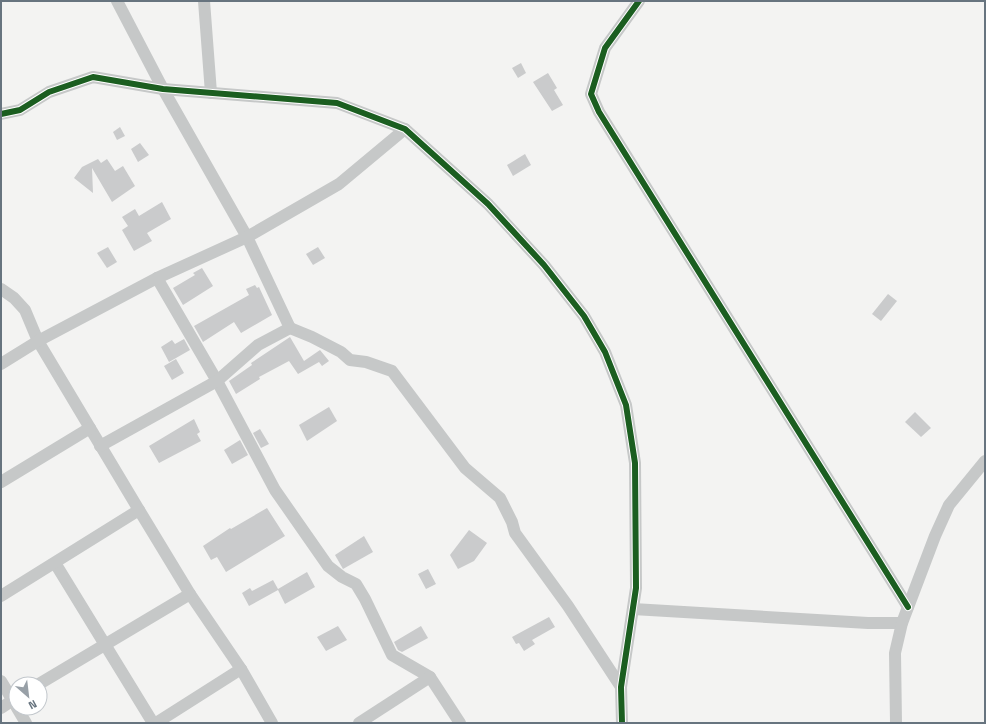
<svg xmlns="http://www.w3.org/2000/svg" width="986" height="724" viewBox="0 0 986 724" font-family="'Titillium Web',sans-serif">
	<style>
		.building { fill: #cacbcc }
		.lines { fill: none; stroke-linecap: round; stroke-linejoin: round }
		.minor { stroke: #c6c8c8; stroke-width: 12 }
		.cycleway-casing { stroke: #fff; stroke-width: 8 }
		.cycleway { stroke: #1b5e20; stroke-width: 6 }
	</style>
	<rect width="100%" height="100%" fill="#f3f3f2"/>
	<g class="building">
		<polygon points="521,63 526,73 518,78 512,68"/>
		<polygon points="548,73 557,88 554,90 563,105 552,111 533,82"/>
		<polygon points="120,127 125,136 117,140 113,132"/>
		<polygon points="140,143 149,155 138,162 131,149"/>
		<polygon points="525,154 531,165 513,176 507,165"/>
		<polygon points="98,159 101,163 107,159 115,171 123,166 135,186 112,202 92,168 93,193 74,178 82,167"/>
		<polygon points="162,202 171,219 147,233 152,241 134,251 122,230 128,226 122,217 135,209 139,216"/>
		<polygon points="108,247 117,262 107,268 97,253"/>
		<polygon points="318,247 325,258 313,265 306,254"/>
		<polygon points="202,268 213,286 183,305 173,288 195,275 193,273"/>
		<polygon points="255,285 257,288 259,287 272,315 241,333 234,322 203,342 194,326 249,295 246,289"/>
		<polygon points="888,294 897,301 881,321 872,314"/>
		<polygon points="290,337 304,361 320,350 329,361 322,366 319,362 298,374 289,361 259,377 260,379 236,394 229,381 252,365 251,363"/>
		<polygon points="184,339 190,350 169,362 161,347 172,340 175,344"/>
		<polygon points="176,359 184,373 172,380 164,366"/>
		<polygon points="329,407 337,421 307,441 299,425"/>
		<polygon points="915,412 931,428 921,437 905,422"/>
		<polygon points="194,419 200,432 197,434 201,441 159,463 149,446"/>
		<polygon points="260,429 269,444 261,448 253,433"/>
		<polygon points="240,440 248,455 232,464 224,450"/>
		<polygon points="267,508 285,536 226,572 217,557 211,560 203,546 230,528 231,529"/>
		<polygon points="469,530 487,543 474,561 458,569 450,555"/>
		<polygon points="364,536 373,552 343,569 335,555"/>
		<polygon points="428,569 436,584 426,589 418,574"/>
		<polygon points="307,572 315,587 285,604 278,590 249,606 242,593 250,588 252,591 273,580 278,589"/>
		<polygon points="549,617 555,627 532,640 535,644 524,651 519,643 516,644 512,637"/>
		<polygon points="338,626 347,640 326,651 317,637"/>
		<polygon points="421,626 428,638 402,652 398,650 394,642"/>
	</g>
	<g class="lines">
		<g class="minor">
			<polyline points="117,1 163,89 247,237 290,328"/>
			<polyline points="204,1 211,93"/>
			<polyline points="639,1 605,48 591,94 599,112 908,607"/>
			<polyline points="1,114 20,110 49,92 93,77 163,89 337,103 405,129 488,204 544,265 584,316 605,352 626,405 635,463 636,588 621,687 622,723"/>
			<polyline points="157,278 217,381 275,490 328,566 342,577 356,584 365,599 392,655 430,677 460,723"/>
			<polyline points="1,289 14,298 25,310 38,341 139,510 190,594 241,669 272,723"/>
			<polyline points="290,328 312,337 341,352 350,360 366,362 392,371 465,468 500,498 512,522 515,533 568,606 621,687"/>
			<polyline points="1,364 38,341 157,278 247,237 339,184 405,129"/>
			<polyline points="100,446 217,381 258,345 290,328"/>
			<polyline points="1,482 90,428"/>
			<polyline points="55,563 153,723"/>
			<polyline points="1,596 139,510"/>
			<polyline points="633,609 868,623 902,623"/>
			<polyline points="1,681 16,706"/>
			<polyline points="39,684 190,594"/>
			<polyline points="1,708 16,698"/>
			<polyline points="17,708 26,723"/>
			<polyline points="156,723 241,669"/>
			<polyline points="359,723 430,677"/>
			<polyline points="896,723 895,653 902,623 935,536 949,505 985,461"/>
		</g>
		<defs>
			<g id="cycleway">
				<polyline points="639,1 605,48 591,94 599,112 908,607"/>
				<polyline points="1,114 20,110 49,92 93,77 163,89 337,103 405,129 488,204 544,265 584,316 605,352 626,405 635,463 636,588 621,687 622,723"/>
			</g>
		</defs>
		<use href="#cycleway" class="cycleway-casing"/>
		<use href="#cycleway" class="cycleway"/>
	</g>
	<rect width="986" height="724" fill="none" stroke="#67747f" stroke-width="4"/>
	<g transform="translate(28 696) rotate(152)"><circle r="19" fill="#ffffff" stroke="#c2c7cc"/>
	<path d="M0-3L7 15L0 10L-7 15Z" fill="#98a0a7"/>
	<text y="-6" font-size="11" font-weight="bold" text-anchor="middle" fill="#67747f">N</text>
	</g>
</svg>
